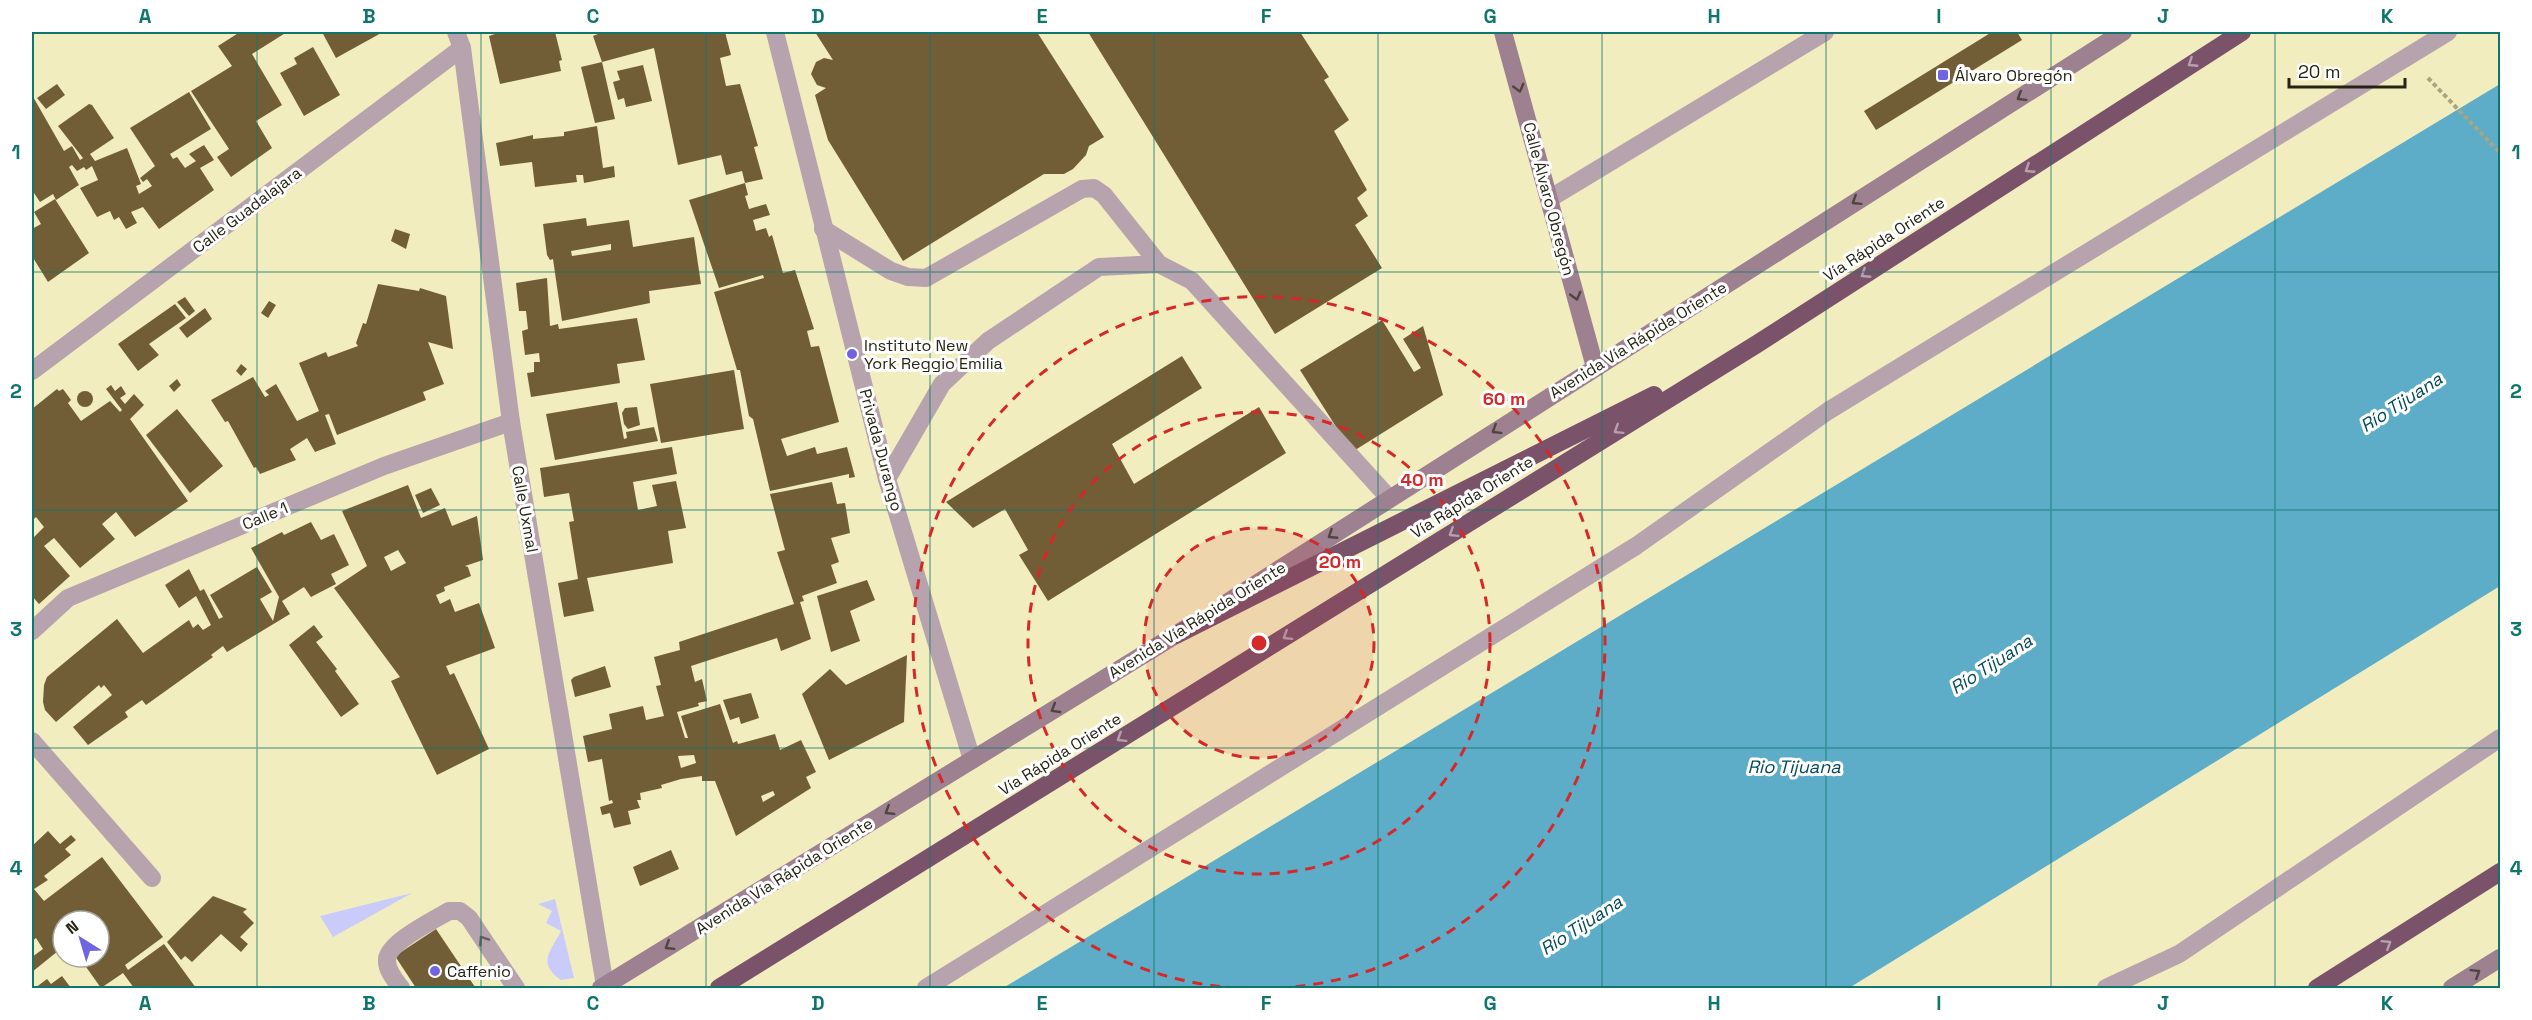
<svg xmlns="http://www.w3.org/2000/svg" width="2532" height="1020" viewBox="0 0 2532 1020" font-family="'Space Grotesk',sans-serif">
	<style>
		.green { fill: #c9cbfb }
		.water { fill: #5dacc8 }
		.building { fill: #715d36; fill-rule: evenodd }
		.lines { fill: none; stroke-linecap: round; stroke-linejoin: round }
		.path { stroke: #a9a580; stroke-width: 4; stroke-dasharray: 4.5 3; stroke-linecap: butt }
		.lane { stroke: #b7a3ae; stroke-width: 18 }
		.street { stroke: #b7a3ae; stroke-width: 18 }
		.secondary { stroke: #9e8191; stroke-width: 18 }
		.highway { stroke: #7a536a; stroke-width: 18 }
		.oneway { stroke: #b6a0ad }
		.oneway2 { stroke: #4f443e }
		.oneway3 { stroke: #675d58 }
		.grid { fill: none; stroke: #0f766e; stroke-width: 1.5; stroke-opacity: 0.55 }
		.ring { fill: none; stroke: #d62828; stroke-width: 3; stroke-dasharray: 10 8 }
		.poi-dot { fill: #7065e0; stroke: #fff; stroke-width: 2 }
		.labels { text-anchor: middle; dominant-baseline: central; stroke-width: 6; stroke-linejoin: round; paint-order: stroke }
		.poi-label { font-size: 16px; fill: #252311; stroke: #fff; text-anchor: start }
		.street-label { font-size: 16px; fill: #252311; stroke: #fff }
		.water-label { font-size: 18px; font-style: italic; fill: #004a5d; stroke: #fff }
		.centre { fill: #d62828; stroke: #fff; stroke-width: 3 }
		.ring-label { font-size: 18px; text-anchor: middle; font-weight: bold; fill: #d62828; stroke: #fff; stroke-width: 6; stroke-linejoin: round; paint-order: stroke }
		.neatline { fill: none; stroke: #0f766e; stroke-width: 2 }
		.grid-label { font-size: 20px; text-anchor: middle; font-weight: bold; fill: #0f766e }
	</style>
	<rect width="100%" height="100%" fill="#f2edbe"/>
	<g class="green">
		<polygon points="412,893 333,937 320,916"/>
		<path d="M555 899 574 978 561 980C537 963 550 952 561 931L546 923 552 911 538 904Z"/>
	</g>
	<polygon class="water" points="2500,84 2500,586 1849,988 1003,988"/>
	<g class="building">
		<polygon points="240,32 287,32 252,54 282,105 256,121 272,148 231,177 217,157 229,149 191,91 232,66 218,46"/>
		<polygon points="322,32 383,32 336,58"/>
		<polygon points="501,32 555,32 562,60 559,61 561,71 500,84 489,36"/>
		<polygon points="603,32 725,32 731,55 720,58 726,86 740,84 758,146 754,147 763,179 745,183 742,171 726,175 721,155 678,165 654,48 602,62 615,119 595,123 581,67 602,62 593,36"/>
		<polygon points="815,32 1037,32 1104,137 1089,146 1086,155 1073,169 1064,174 1044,174 903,261 828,140 815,95 826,88 817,85 811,74 816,62 824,58 833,60"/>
		<polygon points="1088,32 1300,32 1329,77 1324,80 1349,120 1334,131 1367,190 1357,198 1368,216 1355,225 1382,268 1275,334"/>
		<polygon points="1992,32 2017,32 2022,40 1876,130 1864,111"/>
		<polygon points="313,47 340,95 304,116 280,73 297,64 294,58"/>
		<polygon points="643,65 652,101 626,107 624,98 618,100 613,82 620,80 617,71"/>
		<polygon points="57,84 65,95 46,109 37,98"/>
		<polygon points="189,92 211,129 170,154 173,159 177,157 185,168 196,161 189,154 204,145 214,160 200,168 214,190 159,229 143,207 131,212 137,223 126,229 119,217 114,220 110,211 97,217 80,188 98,180 92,166 86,170 84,167 77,171 72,165 69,167 79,185 56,200 53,194 40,202 32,190 32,95 64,151 72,146 80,160 83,158 58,126 89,104 92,105 114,138 90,154 95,161 127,148 141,184 136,186 139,194 152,186 147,179 143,182 140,178 155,166 130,128"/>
		<polygon points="597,126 603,168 614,166 615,177 584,183 583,175 576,175 577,182 535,187 532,162 500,166 496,143 533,135 533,139 564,136 564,132"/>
		<polygon points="745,183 748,195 745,196 749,209 766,204 770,215 753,220 756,231 766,228 769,237 772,235 783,273 795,270 814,329 807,331 811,347 819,346 839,422 781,439 787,456 815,447 817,454 847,447 855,477 849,478 849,474 770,491 753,419 749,416 740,370 737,370 714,292 764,278 763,275 719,288 689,200"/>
		<polygon points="55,199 89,253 48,282 32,256 32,229 41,224 34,212"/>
		<path d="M586 218 587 226 629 220 633 247 694 237 701 284 649 291 650 303 562 321 553 259 550 260 547 255 543 224ZM611 244V250L572 256 571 251Z"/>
		<polygon points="395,229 410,234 406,249 391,241"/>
		<polygon points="547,278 550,326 558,324 559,329 637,318 645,360 617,364 620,383 531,397 527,373 534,372 534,362 540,362 539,353 525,355 522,331 528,329 526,311 519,311 516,283"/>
		<polygon points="378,284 419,291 420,288 446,296 453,349 428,342 444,384 423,392 426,400 337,435 329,414 325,415 336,444 315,452 307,438 290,449 296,460 260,474 256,467 254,468 228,421 225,422 211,400 253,377 265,397 269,395 265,391 276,384 297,421 319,411 299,363 326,352 328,357 358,346 356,343 363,323 366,324"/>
		<polygon points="185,297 195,311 189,316 177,302"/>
		<polygon points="269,301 276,305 268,318 261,313"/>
		<polygon points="175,304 186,318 149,344 159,355 138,371 118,344"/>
		<polygon points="205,308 212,319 187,338 179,328"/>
		<polygon points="1382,320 1414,372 1421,368 1403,339 1423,326 1443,395 1352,452 1300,370"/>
		<polygon points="1182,356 1202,388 1112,444 1134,484 1259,407 1286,453 1048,601 1019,555 1028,550 1005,509 973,528 946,502"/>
		<polygon points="241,364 247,369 241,376 236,371"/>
		<polygon points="734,370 744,429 661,443 650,384"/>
		<polygon points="177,379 181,385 174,392 169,386"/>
		<polygon points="111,385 115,391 121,386 126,394 120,398 125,404 134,394 144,405 130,419 188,501 135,537 116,512 102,524 115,539 80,568 54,538 44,546 70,576 39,604 32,596 32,539 44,527 36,517 32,521 32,409 57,389 59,391 63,389 71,400 68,403 81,421 110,401 120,412 122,410 106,389"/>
		<circle cx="85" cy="399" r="8"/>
		<polygon points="617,402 624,439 627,438 626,432 654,427 658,441 555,460 546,414"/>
		<polygon points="637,407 640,425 628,429 624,424 622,413 625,408"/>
		<polygon points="177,409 223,466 190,493 146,435"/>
		<polygon points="672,447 677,474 633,482 638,510 657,506 652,485 676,481 686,528 668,531 673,563 587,578 594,611 564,617 558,583 578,579 569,522 574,521 569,493 544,497 540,468"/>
		<path d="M832 482 837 504 845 503 850 533 831 538 839 562 831 565 837 583 802 596 804 601 800 602 811 639 781 651 777 638 691 666 695 682 702 679 707 701 698 703 699 706 677 712 685 738H688L681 716 720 704 733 743 737 741 738 744 775 734 780 750 801 740 816 772 806 777 811 788 736 836 715 781H702V776L681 779 661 785 662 788 640 793 641 800H637L640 808 628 811 631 824 614 828 610 813 602 815 600 807 613 803 612 800 609 801 602 759 588 762 583 736 612 729 609 714 643 706 646 720 664 716 656 686 661 685 654 657 680 650 679 642 794 604 777 552 785 550 770 494ZM694 755 696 763 681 768 678 756ZM773 791 775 795 763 802 761 796Z"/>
		<path d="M408 485 421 518 445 508 452 526 477 516 483 560 465 566 468 567 471 576 444 587 445 591 436 595 440 604 450 599 455 612 479 603 495 648 446 666 450 675 454 673 489 749 437 775 391 681 400 677 334 588 367 566 342 511ZM398 550 406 563 391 571 384 557Z"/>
		<polygon points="431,488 440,505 423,513 415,495"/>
		<polygon points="311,522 321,540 334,534 349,565 331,574 336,584 311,597 304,587 282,601 290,614 227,652 223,646 211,655 213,657 146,705 142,700 125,712 128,717 88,745 73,727 112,695 104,685 101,688 99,685 56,722 45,710 43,702 44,685 47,677 117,619 143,653 189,620 193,628 198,624 203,630 211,625 196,596 179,608 165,585 189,569 200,591 204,589 219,619 223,617 210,595 257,567 272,592 260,599 273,621 279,597 251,548 282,532 284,535"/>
		<polygon points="867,580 875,600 850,611 860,641 831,652 817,596"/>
		<polygon points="314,625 323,637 316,642 337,669 335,671 359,704 341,717 289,645"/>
		<polygon points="907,655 904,722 829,760 802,694 830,669 846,685"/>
		<polygon points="605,666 611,687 575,697 571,680 574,677"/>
		<polygon points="751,693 759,718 741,724 739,717 730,720 723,700"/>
		<polygon points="48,831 60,844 71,835 76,840 65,849 71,855 44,876 48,880 34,889 44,901 102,857 163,937 125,965 128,970 164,944 196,988 134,988 123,973 101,988 79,957 99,957 99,921 63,921 63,947 32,972 32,957 43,949 36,938 32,941 32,846"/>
		<polygon points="671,850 679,869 640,886 633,867"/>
		<polygon points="213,896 247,909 243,912 254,923 240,937 248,944 241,952 221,934 192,962 185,956 181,960 167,942"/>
		<polygon points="436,929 475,987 472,988 416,988 395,956"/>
		<polygon points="62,976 71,988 35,988 47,979 51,984"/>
	</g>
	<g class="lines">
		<polyline class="path" points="2428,78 2500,153"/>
		<g class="lane">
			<polyline points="1549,199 1825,32"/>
			<polyline points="823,229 891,271 908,277 926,278 1082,189 1094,188 1104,195 1159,264"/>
			<polyline points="887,479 942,384 988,341 1099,267 1159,264 1192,281 1389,498"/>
			<path d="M401 988C395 980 386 970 387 959 389 942 434 920 449 911H460L469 918 516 988"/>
			<polyline points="926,988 1636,546 1828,411 2448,32"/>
			<polyline points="2106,988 2179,954 2500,738"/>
		</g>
		<g class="street">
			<polyline points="456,32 462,48 511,422 605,986"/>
			<polyline points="775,32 887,479 972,760"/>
			<polyline points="32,371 462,48"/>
			<polyline points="32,631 68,598 384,466 511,422"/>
			<polyline points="32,741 152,878"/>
		</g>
		<g class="secondary">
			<polyline points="1503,32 1595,367"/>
			<polyline points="1228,602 2123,32"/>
			<polyline points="601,988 1190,626"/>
			<polyline points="2452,988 2500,958"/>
		</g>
		<g class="highway">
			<polyline points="1176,635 1654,395"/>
			<polyline points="719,988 1757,344 2242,32"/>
			<polyline points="2317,988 2500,872"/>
		</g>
	</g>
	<defs><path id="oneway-chevron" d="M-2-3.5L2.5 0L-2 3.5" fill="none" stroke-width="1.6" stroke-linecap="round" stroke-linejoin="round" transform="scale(1.5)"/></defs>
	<g class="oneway">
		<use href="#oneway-chevron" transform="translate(2192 63) rotate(147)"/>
		<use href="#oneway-chevron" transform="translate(2029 169) rotate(147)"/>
		<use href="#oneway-chevron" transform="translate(1865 274) rotate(147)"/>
		<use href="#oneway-chevron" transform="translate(1618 430) rotate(148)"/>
		<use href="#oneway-chevron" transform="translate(1453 533) rotate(148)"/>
		<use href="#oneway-chevron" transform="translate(1287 636) rotate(148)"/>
		<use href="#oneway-chevron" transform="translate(1121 738) rotate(148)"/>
		<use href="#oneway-chevron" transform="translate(2387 944) rotate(-32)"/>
	</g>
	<g class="oneway2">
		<use href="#oneway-chevron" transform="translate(1519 88) rotate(75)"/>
		<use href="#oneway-chevron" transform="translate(2021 97) rotate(148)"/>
		<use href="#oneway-chevron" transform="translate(1856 201) rotate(148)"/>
		<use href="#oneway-chevron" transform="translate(1576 296) rotate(75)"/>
		<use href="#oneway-chevron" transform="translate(1496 430) rotate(148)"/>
		<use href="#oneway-chevron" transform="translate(1332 535) rotate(147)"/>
		<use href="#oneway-chevron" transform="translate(1055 709) rotate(149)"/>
		<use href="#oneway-chevron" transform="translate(889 811) rotate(148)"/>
		<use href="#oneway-chevron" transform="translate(669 946) rotate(148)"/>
		<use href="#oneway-chevron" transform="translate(2476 973) rotate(-32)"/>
	</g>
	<use class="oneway3" href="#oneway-chevron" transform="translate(483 940) rotate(-124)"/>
	<path class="grid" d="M257 32V988M481 32V988M706 32V988M930 32V988M1154 32V988M1378 32V988M1602 32V988M1826 32V988M2051 32V988M2275 32V988M32 272H2500M32 510H2500M32 748H2500"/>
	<circle cx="1259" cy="643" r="115" fill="#d62828" fill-opacity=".12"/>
	<g class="ring">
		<circle cx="1259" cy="643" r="115"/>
		<circle cx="1259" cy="643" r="231"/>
		<path d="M1238 988A346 346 0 1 1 1280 988"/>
	</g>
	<g class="poi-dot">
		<rect x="1937" y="69" width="12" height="12" rx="3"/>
		<circle cx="852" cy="354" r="6"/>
		<circle cx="435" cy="971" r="6"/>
	</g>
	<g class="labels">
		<g class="poi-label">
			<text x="1955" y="75">Álvaro Obregón</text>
			<text x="864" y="345">Instituto New<tspan x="864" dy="18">York Reggio Emilia</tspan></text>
			<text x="447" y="971">Caffenio</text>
		</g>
		<g class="street-label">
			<text transform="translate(1549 199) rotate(75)">Calle Álvaro Obregón</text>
			<text transform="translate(247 210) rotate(-37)">Calle Guadalajara</text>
			<text transform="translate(1884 239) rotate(-33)">Vía Rápida Oriente</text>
			<text transform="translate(1638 340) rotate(-32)">Avenida Vía Rápida Oriente</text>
			<text transform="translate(881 450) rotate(75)">Privada Durango</text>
			<text transform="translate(1472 497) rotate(-32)">Vía Rápida Oriente</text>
			<text transform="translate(525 509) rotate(80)">Calle Uxmal</text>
			<text transform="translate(265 516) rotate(-23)">Calle 1</text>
			<text transform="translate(1197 620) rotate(-32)">Avenida Vía Rápida Oriente</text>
			<text transform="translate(1060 754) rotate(-32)">Vía Rápida Oriente</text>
			<text transform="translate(784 876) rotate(-32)">Avenida Vía Rápida Oriente</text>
		</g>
		<g class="water-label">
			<text transform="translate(2401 402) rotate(-33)">Río Tijuana</text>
			<text transform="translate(1991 664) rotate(-33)">Río Tijuana</text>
			<text x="1794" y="766">Rio Tijuana</text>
			<text transform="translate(1581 925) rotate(-33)">Río Tijuana</text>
		</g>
	</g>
	<circle cx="1259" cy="643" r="9" class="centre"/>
	<g class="ring-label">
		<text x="1504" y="405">60 m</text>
		<text x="1422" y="486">40 m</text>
		<text x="1340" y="568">20 m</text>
	</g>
	<rect width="2532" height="1020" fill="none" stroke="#ffffff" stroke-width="66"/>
	<g transform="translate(81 939) rotate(323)"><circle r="28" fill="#ffffff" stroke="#a8a7a0" stroke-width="1.5"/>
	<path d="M0-4.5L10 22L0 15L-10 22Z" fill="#7065e0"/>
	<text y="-9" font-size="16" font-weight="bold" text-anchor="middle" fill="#252311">N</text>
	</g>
	<path d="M2289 78v9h116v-9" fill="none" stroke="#252311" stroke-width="3"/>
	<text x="2298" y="78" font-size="18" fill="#252311" stroke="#ffffff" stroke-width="4.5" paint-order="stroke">20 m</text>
	<rect x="33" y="33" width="2466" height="954" class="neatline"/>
	<g class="grid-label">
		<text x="145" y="23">A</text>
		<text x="369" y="23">B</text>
		<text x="593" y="23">C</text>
		<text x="818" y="23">D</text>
		<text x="1042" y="23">E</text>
		<text x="1266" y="23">F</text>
		<text x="1490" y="23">G</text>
		<text x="1714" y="23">H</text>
		<text x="1939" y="23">I</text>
		<text x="2163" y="23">J</text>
		<text x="2387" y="23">K</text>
		<text x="16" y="159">1</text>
		<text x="2516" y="159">1</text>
		<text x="16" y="398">2</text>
		<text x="2516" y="398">2</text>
		<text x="16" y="636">3</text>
		<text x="2516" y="636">3</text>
		<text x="16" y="875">4</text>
		<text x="2516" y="875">4</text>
		<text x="145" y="1010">A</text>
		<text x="369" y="1010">B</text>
		<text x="593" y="1010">C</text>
		<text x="818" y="1010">D</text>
		<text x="1042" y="1010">E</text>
		<text x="1266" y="1010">F</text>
		<text x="1490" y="1010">G</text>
		<text x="1714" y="1010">H</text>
		<text x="1939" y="1010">I</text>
		<text x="2163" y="1010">J</text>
		<text x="2387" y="1010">K</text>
	</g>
</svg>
